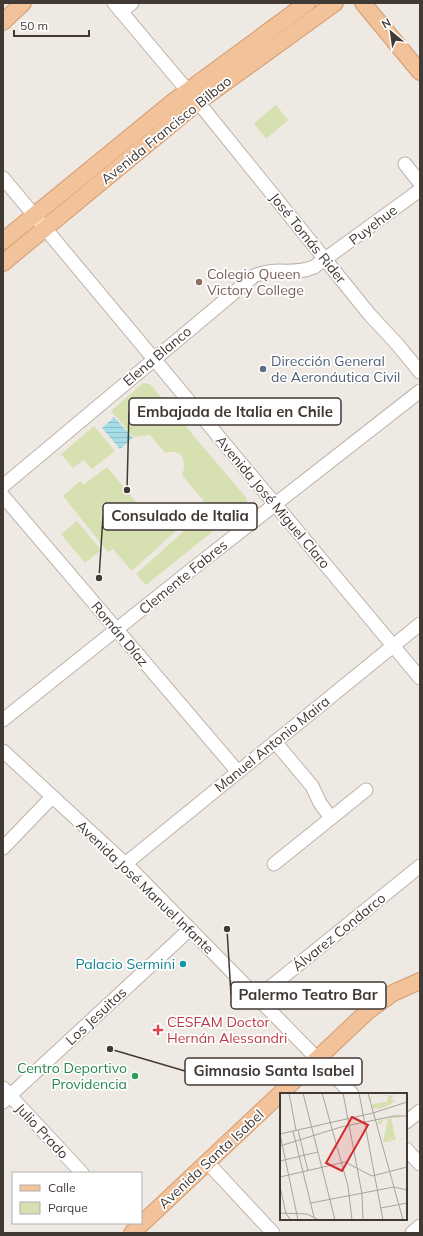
<svg xmlns="http://www.w3.org/2000/svg" width="423" height="1236" viewBox="0 0 423 1236" font-family="Mulish,sans-serif">
	<style>
		.green { fill: #d7e0b0 }
		.water { fill: url(#water-rules) }
		.lines { fill: none; stroke-linecap: round; stroke-linejoin: round }
		.minor-casing { stroke: #bcb2aa; stroke-width: 15 }
		.major-casing { stroke: #d49a6d; stroke-width: 18 }
		.minor { stroke: #fff; stroke-width: 13 }
		.major { stroke: #f2c29a; stroke-width: 16 }
		.education-dot { fill: #8d6e63; stroke: #fff; stroke-width: 1.5 }
		.service-dot { fill: #5c6f8a; stroke: #fff; stroke-width: 1.5 }
		.culture-dot { fill: #0f9aa8; stroke: #fff; stroke-width: 1.5 }
		.health-dot { fill: #e0444e; stroke: #fff; stroke-width: 1.5 }
		.leisure-dot { fill: #2e9e5b; stroke: #fff; stroke-width: 1.5 }
		.labels { text-anchor: middle; dominant-baseline: central; stroke-width: 3.5; stroke-linejoin: round; paint-order: stroke }
		.street-label { font-size: 14px; fill: #413934; stroke: #fff }
		.education-label { font-size: 14px; fill: #785e54; stroke: #fff; text-anchor: start }
		.service-label { font-size: 14px; fill: #4e5e75; stroke: #fff; text-anchor: start }
		.culture-label { font-size: 14px; fill: #0d838f; stroke: #fff; text-anchor: end }
		.health-label { font-size: 14px; fill: #be3a42; stroke: #fff; text-anchor: start }
		.leisure-label { font-size: 14px; fill: #27864d; stroke: #fff; text-anchor: end }
		.inset-road { fill: none; stroke: #a9a39e; stroke-width: 1 }
		.view { fill: #d62828; fill-opacity: 0.15; stroke: #d62828; stroke-width: 2 }
		.inset-edge { fill: none; stroke: #413934; stroke-width: 2 }
		.leader { fill: none; stroke: #413934; stroke-width: 1.5 }
		.callout-dot { fill: #413934; stroke: #fff; stroke-width: 1.5 }
		.callout { fill: #fff; stroke: #413934; stroke-width: 1.5 }
		.callout-label { font-size: 15px; text-anchor: middle; font-weight: bold; fill: #413934 }
	</style>
	<defs>
		<pattern id="water-rules" width="6" height="5" patternUnits="userSpaceOnUse"><rect width="6" height="5" fill="#a6dde6"/><path d="M0 2.5h6" fill="none" stroke="#90bec6"/></pattern>
	</defs>
	<rect width="100%" height="100%" fill="#efe9e4"/>
	<g class="green">
		<polygon points="276,105 288,120 266,139 254,123"/>
		<path d="M143 383 150 384 247 499V504L146 585 136 574 203 514 206 507 203 500 182 475C188 460 181 448 165 453L150 435 134 437 111 411Z"/>
		<polygon points="94,426 115,451 92,469 84,460 73,468 61,454"/>
		<polygon points="107,467 157,527 178,529 132,571 113,549 108,552 63,496 80,481 83,485"/>
		<polygon points="77,521 101,550 85,563 61,534"/>
	</g>
	<polygon class="water" points="114,417 133,438 120,449 102,428"/>
	<g class="lines">
		<defs>
			<g id="minor">
				<polyline points="114,3 187,90"/>
				<polyline points="121,12 132,3"/>
				<polyline points="198,102 370,315 397,344 420,372"/>
				<polyline points="405,164 420,183"/>
				<polyline points="3,178 420,678"/>
				<path d="M3 486 254 276C275 266 293 276 314 267L420 190"/>
				<polyline points="3,496 238,772"/>
				<polyline points="3,720 191,570 420,391"/>
				<polyline points="275,742 312,786 320,803 331,818"/>
				<polyline points="3,751 132,870 352,1094"/>
				<polyline points="3,848 52,797"/>
				<polyline points="125,864 420,624"/>
				<polyline points="274,864 366,790"/>
				<polyline points="257,998 420,866"/>
				<polyline points="3,1088 82,1173"/>
				<polyline points="3,1102 190,929"/>
				<polyline points="406,1122 420,1111"/>
				<polyline points="406,1149 420,1164"/>
				<polyline points="207,1162 273,1233"/>
				<polyline points="412,1233 420,1226"/>
			</g>
			<g id="major">
				<polyline points="363,3 420,72"/>
				<polyline points="3,22 23,3"/>
				<polyline points="3,241 174,101 307,3"/>
				<polyline points="3,263 198,102 335,3"/>
				<polyline points="132,1233 368,1011 393,993 420,981"/>
			</g>
		</defs>
		<use href="#minor" class="minor-casing"/>
		<use href="#major" class="major-casing"/>
		<use href="#minor" class="minor"/>
		<use href="#major" class="major"/>
	</g>
	<circle class="education-dot" cx="199" cy="282" r="4"/>
	<circle class="service-dot" cx="263" cy="369" r="4"/>
	<circle class="culture-dot" cx="183" cy="964" r="4"/>
	<path class="health-dot" d="M156 1024h4v4h4v4h-4v4h-4v-4h-4v-4h4z"/>
	<circle class="leisure-dot" cx="135" cy="1076" r="4"/>
	<g class="labels">
		<g class="street-label">
			<text transform="translate(166 130) rotate(-39)">Avenida Francisco Bilbao</text>
			<text transform="translate(373 225) rotate(-37)">Puyehue</text>
			<text transform="translate(308 238) rotate(51)">José Tomás Rider</text>
			<text transform="translate(157 356) rotate(-40)">Elena Blanco</text>
			<text transform="translate(273 502) rotate(50)">Avenida José Miguel Claro</text>
			<text transform="translate(183 577) rotate(-39)">Clemente Fabres</text>
			<text transform="translate(120 634) rotate(50)">Román Díaz</text>
			<text transform="translate(272 744) rotate(-39)">Manuel Antonio Maira</text>
			<text transform="translate(145 887) rotate(44)">Avenida José Manuel Infante</text>
			<text transform="translate(339 932) rotate(-39)">Álvarez Condarco</text>
			<text transform="translate(96 1016) rotate(-43)">Los Jesuitas</text>
			<text transform="translate(42 1131) rotate(47)">Julio Prado</text>
			<text transform="translate(211 1159) rotate(-43)">Avenida Santa Isabel</text>
		</g>
		<g class="education-label">
			<text x="207" y="274">Colegio Queen<tspan x="207" dy="16">Victory College</tspan></text>
		</g>
		<g class="service-label">
			<text x="271" y="361">Dirección General<tspan x="271" dy="16">de Aeronáutica Civil</tspan></text>
		</g>
		<g class="culture-label">
			<text x="175" y="964">Palacio Sermini</text>
		</g>
		<g class="health-label">
			<text x="167" y="1022">CESFAM Doctor<tspan x="167" dy="16">Hernán Alessandri</tspan></text>
		</g>
		<g class="leisure-label">
			<text x="127" y="1068">Centro Deportivo<tspan x="127" dy="16">Providencia</tspan></text>
		</g>
	</g>
	<g transform="translate(280 1093)">
		<rect width="127" height="127" fill="#efe9e4"/>
		<path d="M114 23 120 24V25H111L116 47H108L113 49 124 45V46L112 49H103L108 26 101 27H104L100 31H97L98 28Z" fill="#d7e0b0"/>
		<path d="M114 2 111 7H116L111 11 100 16 93 15 92 11 107 9 108 3 92 4V8L90 4Z" fill="#d7e0b0"/>
		<path class="inset-road" d="M9 0 16 37M23 0 55 127M42 0 68 93 72 127M63 0 82 101 83 126M79 0 103 127M88 0 123 127M18 37 28 78M13 38 34 124M0 41 18 127M0 41 93 20 127 9M0 53 61 34 114 23H127M0 68 38 59M0 84 65 69 92 83 127 74M0 93 6 121 11 127M31 110 114 94 127 97M101 115 127 110M0 120 27 121 39 127M68 127H95"/>
		<path class="view" d="M72 24 88 32 62 78 46 70Z"/>
		<rect width="127" height="127" class="inset-edge"/>
	</g>
	<path class="leader" d="M127 490L129 411M99 578L103 516M227 929L231 995M110 1049L185 1071"/>
	<g class="callout-dot">
		<circle cx="127" cy="490" r="4"/>
		<circle cx="99" cy="578" r="4"/>
		<circle cx="227" cy="929" r="4"/>
		<circle cx="110" cy="1049" r="4"/>
	</g>
	<g class="callout">
		<rect x="129" y="398" width="212" height="27" rx="4"/>
		<rect x="103" y="503" width="154" height="27" rx="4"/>
		<rect x="231" y="982" width="155" height="27" rx="4"/>
		<rect x="185" y="1058" width="177" height="27" rx="4"/>
	</g>
	<g class="callout-label">
		<text x="235" y="417">Embajada de Italia en Chile</text>
		<text x="180" y="521">Consulado de Italia</text>
		<text x="308" y="1000">Palermo Teatro Bar</text>
		<text x="274" y="1076">Gimnasio Santa Isabel</text>
	</g>
	<rect width="423" height="1236" fill="none" stroke="#413934" stroke-width="8"/>
	<rect x="12" y="1172" width="130" height="52" fill="#ffffff" stroke="#b3b0ae"/>
	<rect x="20" y="1185" width="20" height="6" fill="#f2c29a" stroke="#b3b0ae"/>
	<text x="48" y="1192" font-size="12" fill="#413934">Calle</text>
	<rect x="20" y="1202" width="20" height="12" fill="#d7e0b0" stroke="#b3b0ae"/>
	<text x="48" y="1212" font-size="12" fill="#413934">Parque</text>
	<g transform="translate(391 32) rotate(331)" stroke="#ffffff" stroke-width="3" paint-order="stroke">
	<path d="M0-3L7 15L0 10L-7 15Z" fill="#413934"/>
	<text y="-6" font-size="11" font-weight="bold" text-anchor="middle" fill="#413934">N</text>
	</g>
	<path d="M14 30v6h75v-6" fill="none" stroke="#413934" stroke-width="2"/>
	<text x="20" y="30" font-size="12" fill="#413934" stroke="#ffffff" stroke-width="3" paint-order="stroke">50 m</text>
</svg>
